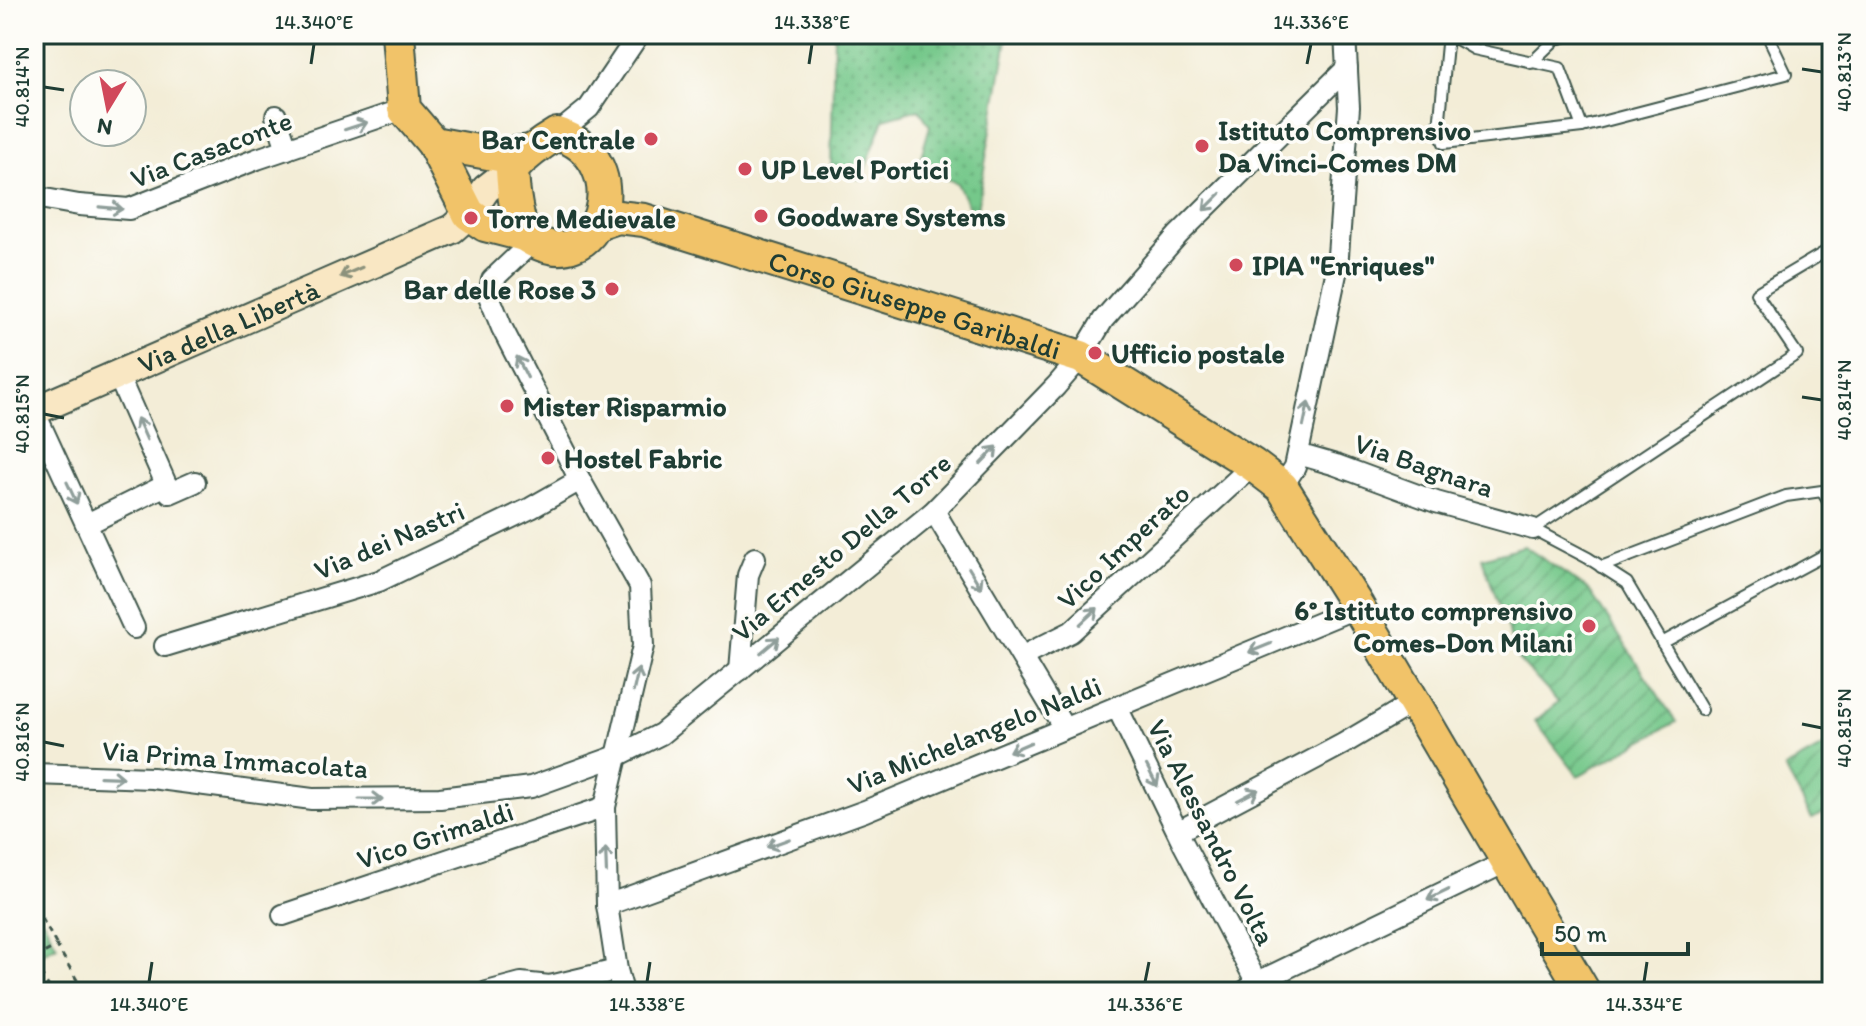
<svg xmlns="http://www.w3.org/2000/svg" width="1866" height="1026" viewBox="0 0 1866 1026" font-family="Itim,sans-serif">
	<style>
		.grass { fill: url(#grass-dots); stroke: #4a825f; stroke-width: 2 }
		.garden { fill: url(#garden-furrows); stroke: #4a825f; stroke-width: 2 }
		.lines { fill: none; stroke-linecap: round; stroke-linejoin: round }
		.lane-casing { stroke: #3f574c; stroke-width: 14 }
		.street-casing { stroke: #3f574c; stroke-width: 24 }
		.secondary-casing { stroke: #3f574c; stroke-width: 32 }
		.primary-casing { stroke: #3f574c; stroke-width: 36 }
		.path { stroke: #3f574c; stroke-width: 3; stroke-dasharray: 6 6; stroke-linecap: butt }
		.lane { stroke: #fff; stroke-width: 10 }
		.street { stroke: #fff; stroke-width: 20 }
		.secondary { stroke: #f9e7c3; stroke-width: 28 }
		.primary { stroke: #f1c369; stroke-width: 32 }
		.oneway { stroke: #8f9e9a }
		.oneway2 { stroke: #8c927c }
		.ticks { fill: none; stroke: #1f3d34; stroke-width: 3 }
		.poi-dot { fill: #d1495b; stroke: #fdfcf7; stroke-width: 3 }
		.labels { text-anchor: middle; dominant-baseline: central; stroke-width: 7; stroke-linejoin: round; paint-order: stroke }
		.poi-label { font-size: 28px; font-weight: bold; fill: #1f3d34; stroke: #fdfcf7; text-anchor: start }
		.street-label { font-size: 28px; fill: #1f3d34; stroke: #fdfcf7 }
		.neatline { fill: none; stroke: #1f3d34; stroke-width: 3 }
		.ticks-label { font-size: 20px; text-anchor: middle; fill: #1f3d34 }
	</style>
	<defs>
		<pattern id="grass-dots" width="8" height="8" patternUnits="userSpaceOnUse" patternTransform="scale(2)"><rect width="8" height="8" fill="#75c88a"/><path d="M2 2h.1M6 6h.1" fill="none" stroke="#5fa472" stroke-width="1.8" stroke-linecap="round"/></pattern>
		<pattern id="garden-furrows" width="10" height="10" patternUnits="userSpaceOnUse" patternTransform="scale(2)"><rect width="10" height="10" fill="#75c88a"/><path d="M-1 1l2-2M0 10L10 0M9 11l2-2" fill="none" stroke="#5fa472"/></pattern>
	</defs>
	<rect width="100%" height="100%" fill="#fdfcf7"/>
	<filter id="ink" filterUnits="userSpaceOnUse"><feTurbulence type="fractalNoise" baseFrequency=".0125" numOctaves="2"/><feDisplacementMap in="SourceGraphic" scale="16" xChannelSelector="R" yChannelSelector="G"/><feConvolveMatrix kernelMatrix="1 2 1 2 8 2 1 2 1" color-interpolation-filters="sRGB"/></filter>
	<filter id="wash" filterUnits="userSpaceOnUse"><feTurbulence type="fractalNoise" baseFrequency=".006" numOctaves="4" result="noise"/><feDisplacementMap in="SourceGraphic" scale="32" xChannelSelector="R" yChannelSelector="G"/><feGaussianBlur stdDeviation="1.8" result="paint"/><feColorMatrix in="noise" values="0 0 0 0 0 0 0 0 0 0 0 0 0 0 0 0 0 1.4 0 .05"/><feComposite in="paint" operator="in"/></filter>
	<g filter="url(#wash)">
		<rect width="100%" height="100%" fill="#f3edd7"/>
		<polygon class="grass" points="834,34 1008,34 975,220 957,183 918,167 930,126 919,109 884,119 861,179 831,172"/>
		<g class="garden">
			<polygon points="1524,546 1589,590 1676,722 1578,776 1535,721 1558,702 1518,659 1482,558"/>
			<polygon points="1832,742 1832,809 1812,819 1785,768"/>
			<polygon points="43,920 57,946 34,957 34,922"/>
		</g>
	</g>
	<g filter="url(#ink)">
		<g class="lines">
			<defs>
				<g id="lane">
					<polyline points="1448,34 1439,128 1444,143 1582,127 1786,74 1767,34"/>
					<polyline points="1448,34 1474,49 1560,68 1582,127"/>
					<polyline points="1531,63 1556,39 1574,34"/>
					<polyline points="1601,567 1786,496 1822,491 1832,508"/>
					<polyline points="1662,643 1832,551"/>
					<polyline points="1702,710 1627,583 1588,558 1533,529 1797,354 1756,293 1832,248"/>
				</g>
				<g id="street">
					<polyline points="276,116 287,149"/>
					<polyline points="557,134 589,108 639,34"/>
					<polyline points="34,197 79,205 129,209 257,159 404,109"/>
					<polyline points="533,241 492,280 489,296 502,328 580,480 640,586 643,646 605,807 607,905 617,970 623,992"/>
					<polyline points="117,373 170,493 195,482"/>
					<polyline points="34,411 134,628"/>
					<polyline points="1298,454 1336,465 1436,502 1533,529"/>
					<polyline points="1282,487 1295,467 1337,269 1349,107 1345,34"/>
					<polyline points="934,511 1064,728"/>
					<polyline points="87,524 166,485"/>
					<polyline points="165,646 379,581 531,508 580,480"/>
					<polyline points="1023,656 1071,632 1253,465"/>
					<polyline points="740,670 748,575 755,558"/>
					<polyline points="1117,707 1184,845 1257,983"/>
					<polyline points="34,774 152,778 312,799 440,798 531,787 617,756 661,734 934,511 1056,386 1081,357 1103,320 1178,235 1347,68"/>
					<polyline points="1179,831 1343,744 1414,702"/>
					<polyline points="607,905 865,811 1358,607"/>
					<polyline points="283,915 605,807"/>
					<polyline points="487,992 521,983 550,986 617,970"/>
					<polyline points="1244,992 1260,981 1508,861"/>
				</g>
				<g id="secondary">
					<path id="s1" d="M34 411 452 229 469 214 486 189 512 169"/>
				</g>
				<g id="primary">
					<polyline points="398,34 404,109 433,143 469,214 485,225 524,235"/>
					<path d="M557 134C640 158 601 289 524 235 516 215 513 190 512 169 526 154 540 144 557 134Z"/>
					<polyline points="433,143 499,155 530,151"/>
					<path id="s2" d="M597 224 618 217 644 220 1081 357 1253 465 1282 487 1358 607 1584 992"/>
				</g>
			</defs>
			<use href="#lane" class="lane-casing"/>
			<use href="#street" class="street-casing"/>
			<use href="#secondary" class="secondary-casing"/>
			<use href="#primary" class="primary-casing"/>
			<g class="path">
				<polyline points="34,911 38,911 57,946"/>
				<polyline points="34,958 57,946 84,992"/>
				<polyline points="34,963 52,992"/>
			</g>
			<use href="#lane" class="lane"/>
			<use href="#street" class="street"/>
			<use href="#secondary" class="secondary"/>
			<use href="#primary" class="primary"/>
		</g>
		<defs><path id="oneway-shaft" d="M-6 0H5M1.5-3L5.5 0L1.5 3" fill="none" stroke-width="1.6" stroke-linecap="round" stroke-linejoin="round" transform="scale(2)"/></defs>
		<g class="oneway">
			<use href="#oneway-shaft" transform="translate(356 126) rotate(-18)"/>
			<use href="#oneway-shaft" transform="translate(1212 202) rotate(135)"/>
			<use href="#oneway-shaft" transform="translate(111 208) rotate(5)"/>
			<use href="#oneway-shaft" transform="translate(522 367) rotate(-117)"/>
			<use href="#oneway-shaft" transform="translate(1306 414) rotate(-78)"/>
			<use href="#oneway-shaft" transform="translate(142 429) rotate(-114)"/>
			<use href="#oneway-shaft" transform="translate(989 455) rotate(-46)"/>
			<use href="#oneway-shaft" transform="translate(72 493) rotate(65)"/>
			<use href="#oneway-shaft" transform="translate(975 578) rotate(59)"/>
			<use href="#oneway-shaft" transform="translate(1089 616) rotate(-43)"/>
			<use href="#oneway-shaft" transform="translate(770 645) rotate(-40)"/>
			<use href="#oneway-shaft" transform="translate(1260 648) rotate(158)"/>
			<use href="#oneway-shaft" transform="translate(636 680) rotate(-77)"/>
			<use href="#oneway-shaft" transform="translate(1020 747) rotate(157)"/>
			<use href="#oneway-shaft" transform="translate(1152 776) rotate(63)"/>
			<use href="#oneway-shaft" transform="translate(112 777) rotate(2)"/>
			<use href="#oneway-shaft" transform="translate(1248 795) rotate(-28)"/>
			<use href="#oneway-shaft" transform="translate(371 799)"/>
			<use href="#oneway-shaft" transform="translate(778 843) rotate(160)"/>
			<use href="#oneway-shaft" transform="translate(606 860) rotate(-92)"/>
			<use href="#oneway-shaft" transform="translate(1438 895) rotate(154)"/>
		</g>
		<use class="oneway2" href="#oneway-shaft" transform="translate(351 272) rotate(157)"/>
	</g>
	<path class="ticks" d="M311 64 314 44M809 64 812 44M1307 64 1311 44M1802 69 1822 72M44 87 64 90M1802 397 1822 400M44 414 64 418M1802 724 1822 728M44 742 64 746M149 982 152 962M647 982 650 962M1145 982 1149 962M1644 982 1647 962"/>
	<g class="poi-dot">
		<circle cx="651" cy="139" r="8"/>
		<circle cx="1202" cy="146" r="8"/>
		<circle cx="745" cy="169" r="8"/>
		<circle cx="761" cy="216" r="8"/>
		<circle cx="471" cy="218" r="8"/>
		<circle cx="1236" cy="265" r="8"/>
		<circle cx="612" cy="289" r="8"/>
		<circle cx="1095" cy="353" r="8"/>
		<circle cx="507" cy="406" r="8"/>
		<circle cx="548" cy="458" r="8"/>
		<circle cx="1589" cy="626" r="8"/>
	</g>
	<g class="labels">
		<g class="poi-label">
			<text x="1218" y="130">Istituto Comprensivo<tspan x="1218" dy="32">Da Vinci-Comes DM</tspan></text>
			<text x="635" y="139" text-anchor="end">Bar Centrale</text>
			<text x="761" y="169">UP Level Portici</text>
			<text x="777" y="216">Goodware Systems</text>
			<text x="487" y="218">Torre Medievale</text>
			<text x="1252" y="265">IPIA "Enriques"</text>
			<text x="596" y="289" text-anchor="end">Bar delle Rose 3</text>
			<text x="1111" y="353">Ufficio postale</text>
			<text x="523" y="406">Mister Risparmio</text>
			<text x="564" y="458">Hostel Fabric</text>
			<text x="1573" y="610" text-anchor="end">6° Istituto comprensivo<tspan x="1573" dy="32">Comes-Don Milani</tspan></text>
		</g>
		<g class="street-label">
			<text transform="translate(211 149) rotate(-21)">Via Casaconte</text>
			<text stroke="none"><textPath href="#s2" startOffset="332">Corso Giuseppe Garibaldi</textPath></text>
			<text stroke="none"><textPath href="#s1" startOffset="212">Via della Libertà</textPath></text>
			<text transform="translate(1424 465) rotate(19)">Via Bagnara</text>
			<text transform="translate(389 540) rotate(-23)">Via dei Nastri</text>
			<text transform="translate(1123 546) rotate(-43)">Vico Imperato</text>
			<text transform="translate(841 547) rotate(-40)">Via Ernesto Della Torre</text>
			<text transform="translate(974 735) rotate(-22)">Via Michelangelo Naldi</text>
			<text transform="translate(235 759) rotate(4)">Via Prima Immacolata</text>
			<text transform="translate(1212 832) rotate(63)">Via Alessandro Volta</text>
			<text transform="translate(435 835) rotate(-18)">Vico Grimaldi</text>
		</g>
	</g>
	<rect width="1866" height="1026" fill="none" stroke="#fdfcf7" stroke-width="88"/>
	<g transform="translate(108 108) rotate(190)"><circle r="38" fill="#fdfcf7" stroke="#a4b0a9" stroke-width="2"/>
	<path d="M0-6L14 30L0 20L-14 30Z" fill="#d1495b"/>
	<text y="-12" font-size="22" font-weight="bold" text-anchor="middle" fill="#1f3d34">N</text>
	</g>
	<path d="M1542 942v12h146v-12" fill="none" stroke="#1f3d34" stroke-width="4"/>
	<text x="1554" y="942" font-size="24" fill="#1f3d34" stroke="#fdfcf7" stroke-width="6" paint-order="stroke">50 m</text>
	<rect x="44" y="44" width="1778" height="938" class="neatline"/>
	<g class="ticks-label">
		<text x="314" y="29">14.340°E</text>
		<text x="812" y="29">14.338°E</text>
		<text x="1311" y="29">14.336°E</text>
		<text transform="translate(1844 72) rotate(-90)" y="7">40.813°N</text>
		<text transform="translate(22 87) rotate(-90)" y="7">40.814°N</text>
		<text transform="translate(1844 400) rotate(-90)" y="7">40.814°N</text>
		<text transform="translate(22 414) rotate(-90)" y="7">40.815°N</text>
		<text transform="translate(1844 728) rotate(-90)" y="7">40.815°N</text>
		<text transform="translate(22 742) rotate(-90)" y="7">40.816°N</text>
		<text x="149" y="1011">14.340°E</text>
		<text x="647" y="1011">14.338°E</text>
		<text x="1145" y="1011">14.336°E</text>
		<text x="1644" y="1011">14.334°E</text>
	</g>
</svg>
